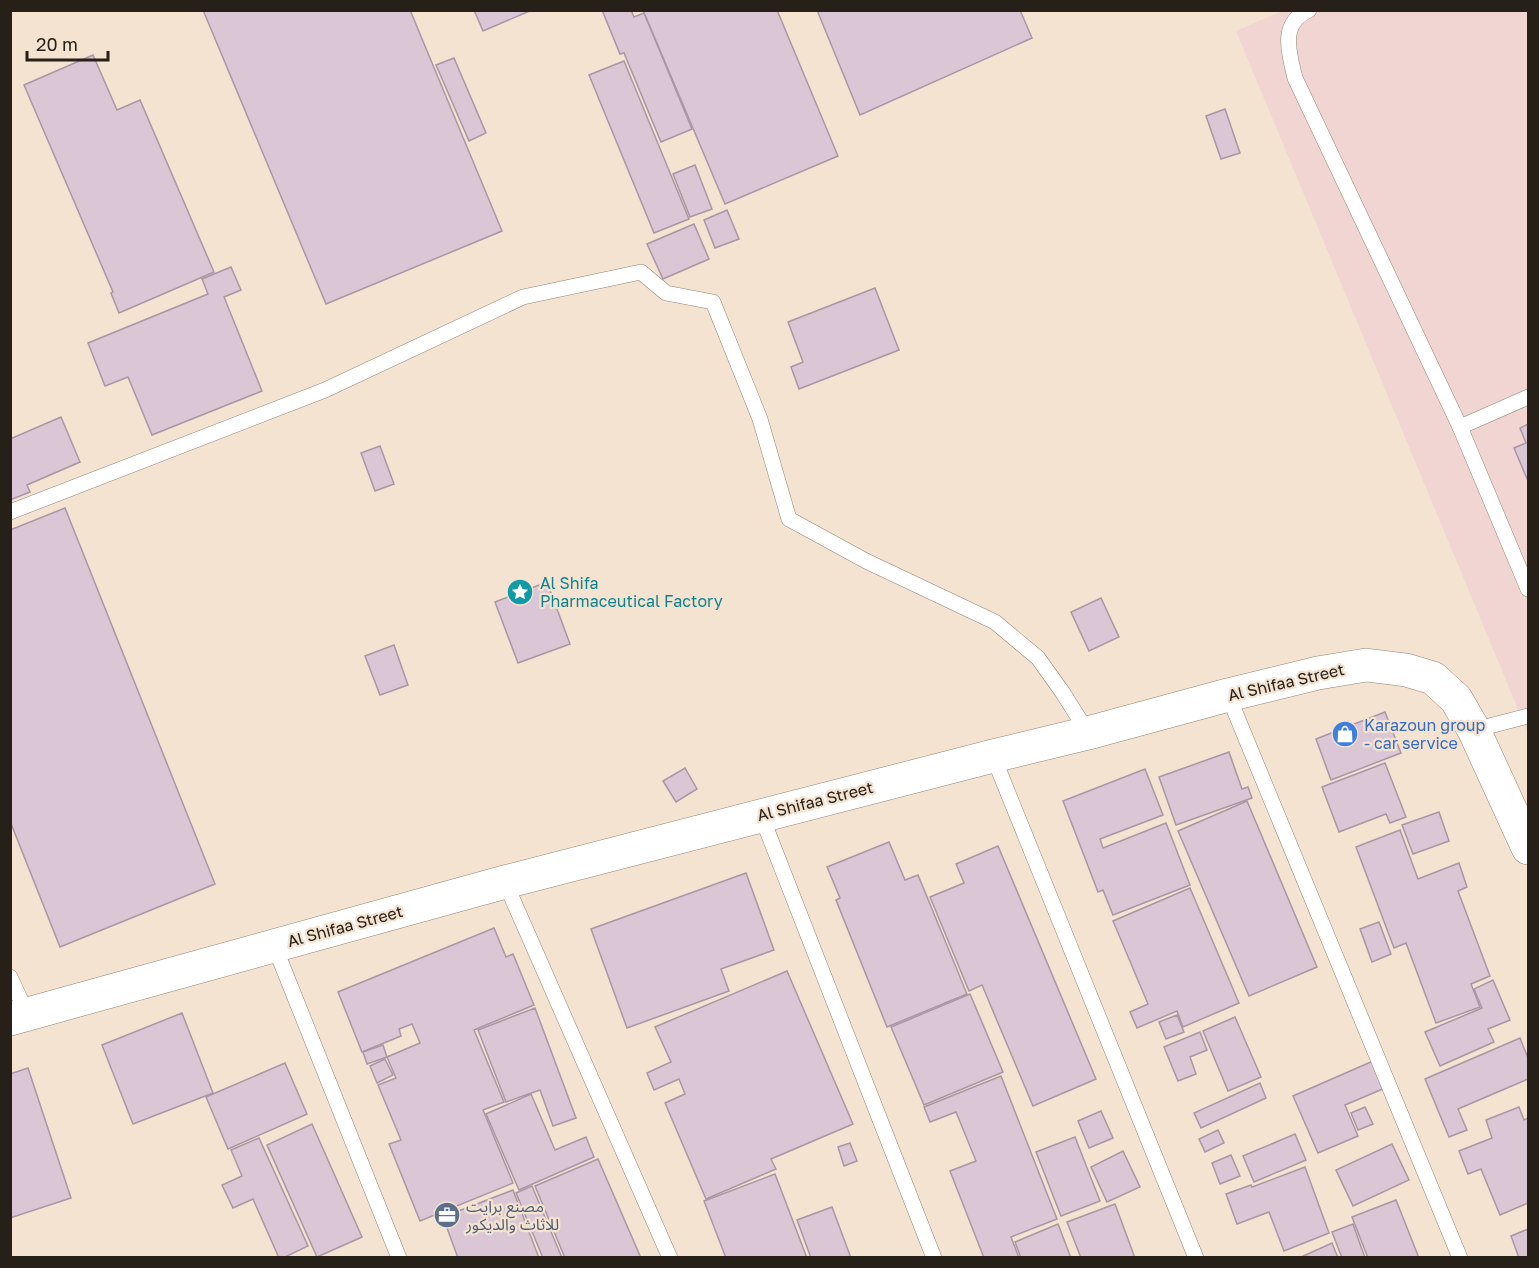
<svg xmlns="http://www.w3.org/2000/svg" width="1539" height="1268" viewBox="0 0 1539 1268" font-family="'Golos Text','Noto Sans Arabic',sans-serif">
	<style>
		.industrial { fill: #f0d5d3 }
		.building { fill: #dac6d5; stroke: #a996a5; stroke-width: 1.5 }
		.lines { fill: none; stroke-linecap: round; stroke-linejoin: round }
		.lane-casing { stroke: #938373; stroke-width: 16 }
		.secondary-casing { stroke: #938373; stroke-width: 34 }
		.lane { stroke: #fff; stroke-width: 15 }
		.secondary { stroke: #fff; stroke-width: 33 }
		.labels { text-anchor: middle; dominant-baseline: central; stroke-width: 4.5; stroke-linejoin: round; paint-order: stroke }
		.culture-label { font-size: 16px; fill: #0d838f; stroke: #f4e3d1; text-anchor: start }
		.street-label { font-size: 16px; fill: #262019; stroke: #f4e3d1 }
		.shop-label { font-size: 16px; fill: #366cbe; stroke: #f4e3d1; text-anchor: start }
		.service-label { font-size: 16px; fill: #4e5e75; stroke: #f4e3d1; text-anchor: start }
	</style>
	<rect width="100%" height="100%" fill="#f4e3d1"/>
	<polygon class="industrial" points="1282,11 1528,11 1528,733 1236,31"/>
	<g class="building">
		<polygon points="203,10 410,10 502,231 326,304"/>
		<polygon points="474,10 532,10 483,31"/>
		<polygon points="602,10 631,10 634,17 644,13 692,129 661,142 624,53 620,54"/>
		<polygon points="643,10 777,10 838,156 725,204"/>
		<polygon points="817,10 1020,10 1032,38 860,115"/>
		<polygon points="93,55 117,110 140,100 214,272 119,313 111,293 113,292 24,85"/>
		<polygon points="454,58 486,133 469,141 436,65"/>
		<polygon points="624,61 689,219 654,233 589,75"/>
		<polygon points="1225,109 1240,153 1221,159 1206,116"/>
		<polygon points="695,165 712,209 690,217 673,174"/>
		<polygon points="727,210 739,239 715,248 704,220"/>
		<polygon points="694,224 709,259 663,279 647,244"/>
		<polygon points="231,267 241,290 224,297 262,391 152,435 128,377 105,386 88,343 208,294 202,279"/>
		<polygon points="875,288 899,350 799,389 791,367 803,362 788,322"/>
		<polygon points="61,417 80,462 27,485 30,492 10,500 10,439"/>
		<polygon points="1528,424 1528,481 1514,448 1526,443 1520,428"/>
		<polygon points="380,446 394,484 375,491 361,453"/>
		<polygon points="65,508 215,884 60,947 10,821 10,530"/>
		<polygon points="547,582 570,644 518,663 495,602"/>
		<polygon points="1101,598 1119,637 1089,651 1071,612"/>
		<polygon points="394,645 408,685 380,695 365,656"/>
		<polygon points="1385,712 1401,753 1331,780 1316,739"/>
		<polygon points="1229,752 1242,789 1248,787 1252,798 1176,825 1159,777"/>
		<polygon points="1385,763 1406,817 1390,823 1386,814 1339,832 1322,787"/>
		<polygon points="685,768 697,789 676,802 663,781"/>
		<polygon points="1145,769 1163,815 1100,839 1103,848 1166,823 1190,885 1113,915 1103,890 1098,892 1063,801"/>
		<polygon points="1247,801 1317,967 1249,996 1178,831"/>
		<polygon points="1439,812 1449,841 1413,854 1402,825"/>
		<polygon points="1400,830 1418,879 1459,863 1467,887 1458,891 1490,976 1471,984 1480,1007 1436,1023 1406,943 1394,948 1356,847"/>
		<polygon points="889,842 905,880 918,875 967,994 887,1027 836,900 840,898 827,867"/>
		<polygon points="998,846 1096,1079 1033,1106 982,985 969,991 930,897 964,883 956,864"/>
		<polygon points="746,873 774,950 721,969 729,991 627,1028 591,929"/>
		<polygon points="1190,888 1239,1003 1183,1027 1177,1011 1137,1028 1130,1012 1148,1004 1113,921"/>
		<polygon points="1379,922 1391,954 1372,962 1360,929"/>
		<polygon points="494,928 506,957 513,954 534,1005 474,1030 504,1102 483,1110 513,1183 420,1221 389,1144 401,1140 378,1085 396,1078 387,1057 420,1043 412,1024 399,1029 401,1036 362,1052 338,992"/>
		<polygon points="787,971 853,1124 771,1159 776,1169 706,1199 665,1103 685,1094 679,1079 654,1090 647,1073 671,1062 655,1027"/>
		<polygon points="1493,980 1510,1020 1488,1029 1494,1042 1440,1066 1425,1032 1482,1008 1474,989"/>
		<polygon points="970,994 1003,1072 924,1105 891,1027"/>
		<polygon points="535,1008 576,1118 553,1126 540,1090 506,1102 478,1030"/>
		<polygon points="182,1013 213,1093 133,1124 102,1045"/>
		<polygon points="1177,1015 1184,1032 1166,1039 1159,1022"/>
		<polygon points="1235,1017 1261,1077 1228,1091 1203,1031"/>
		<polygon points="1200,1032 1207,1050 1190,1057 1196,1074 1178,1081 1164,1047"/>
		<polygon points="1520,1038 1528,1058 1528,1079 1458,1109 1467,1130 1449,1137 1425,1079"/>
		<polygon points="383,1045 387,1057 367,1064 363,1052"/>
		<polygon points="385,1059 393,1075 377,1083 370,1066"/>
		<polygon points="1373,1061 1385,1088 1345,1105 1358,1136 1318,1153 1293,1096"/>
		<polygon points="285,1063 307,1114 228,1149 206,1097"/>
		<polygon points="28,1068 71,1198 10,1218 10,1074"/>
		<polygon points="1001,1076 1057,1219 1011,1237 1019,1258 984,1258 950,1171 976,1161 956,1112 930,1122 924,1107"/>
		<polygon points="1260,1083 1266,1098 1201,1128 1194,1113"/>
		<polygon points="531,1094 555,1150 586,1137 594,1157 519,1190 486,1114"/>
		<polygon points="1365,1107 1373,1124 1358,1130 1351,1113"/>
		<polygon points="1519,1107 1524,1120 1528,1118 1528,1203 1500,1215 1481,1169 1468,1174 1459,1151 1492,1138 1486,1120"/>
		<polygon points="1101,1111 1113,1138 1089,1148 1078,1121"/>
		<polygon points="312,1124 362,1237 317,1257 267,1145"/>
		<polygon points="1218,1130 1224,1143 1205,1152 1199,1139"/>
		<polygon points="1295,1134 1306,1160 1254,1182 1243,1156"/>
		<polygon points="1075,1137 1100,1201 1061,1216 1036,1152"/>
		<polygon points="259,1138 308,1246 283,1258 279,1258 253,1199 233,1208 222,1185 242,1176 231,1150"/>
		<polygon points="850,1143 857,1161 844,1166 838,1147"/>
		<polygon points="1392,1144 1409,1180 1353,1206 1336,1170"/>
		<polygon points="1123,1151 1140,1187 1107,1202 1091,1167"/>
		<polygon points="1231,1155 1240,1176 1220,1184 1212,1163"/>
		<polygon points="598,1159 641,1258 565,1258 535,1186"/>
		<polygon points="1305,1167 1329,1233 1284,1251 1269,1212 1237,1224 1226,1194 1251,1185 1252,1187"/>
		<polygon points="775,1174 807,1258 726,1258 704,1201"/>
		<polygon points="532,1186 562,1258 543,1258 516,1193"/>
		<polygon points="513,1190 539,1258 458,1258 443,1217"/>
		<polygon points="1396,1200 1419,1258 1368,1258 1352,1217"/>
		<polygon points="1115,1204 1135,1258 1081,1258 1067,1222"/>
		<polygon points="832,1207 851,1258 811,1258 797,1220"/>
		<polygon points="1058,1224 1071,1258 1021,1258 1015,1242"/>
		<polygon points="1353,1224 1365,1258 1342,1258 1332,1232"/>
		<polygon points="1528,1229 1528,1258 1519,1258 1511,1236"/>
		<polygon points="1332,1243 1338,1258 1299,1258"/>
	</g>
	<g class="lines">
		<defs>
			<g id="lane">
				<path d="M1309 10C1279 23 1289 53 1295 78L1460 427 1528 589"/>
				<polyline points="1460,427 1528,397"/>
				<polyline points="10,512 325,390 523,297 641,272 666,293 713,302 760,419 789,519 866,561 995,622 1038,658 1063,693 1088,733"/>
				<polyline points="1228,695 1460,1258"/>
				<polyline points="1474,730 1528,716"/>
				<polyline points="993,756 1196,1258"/>
				<polyline points="761,815 934,1258"/>
				<polyline points="505,882 670,1258"/>
				<polyline points="274,945 399,1258"/>
				<polyline points="10,977 27,1014"/>
			</g>
			<polyline id="secondary" points="10,1019 505,882 993,756 1088,733 1228,695 1318,673 1366,665 1406,670 1433,678 1456,699 1474,730 1528,848"/>
		</defs>
		<use href="#lane" class="lane-casing"/>
		<use href="#secondary" class="secondary-casing"/>
		<use href="#lane" class="lane"/>
		<use href="#secondary" class="secondary"/>
	</g>
	<defs>
		<symbol id="sight-disc" viewBox="-11 -11 22 22"><circle r="9.5" fill="#0f9aa8" stroke="#f4e3d1"/><path d="M0-6L1.8-2.2L6-1.7L2.9 1.2L3.7 5.4L0 3.3L-3.7 5.4L-2.9 1.2L-6-1.7L-1.8-2.2Z" fill="#fff"/></symbol>
		<symbol id="shop-disc" viewBox="-11 -11 22 22"><circle r="9.5" fill="#3f7fe0" stroke="#f4e3d1"/><path d="M-5-2.5h2.3a2.7 3.5 0 0 1 5.4 0H5L5.5 6h-11ZM-1.5-2.5h3a1.5 2.3 0 0 0-3 0Z" fill="#fff"/></symbol>
		<symbol id="office-disc" viewBox="-11 -11 22 22"><circle r="9.5" fill="#5c6f8a" stroke="#f4e3d1"/><path d="M-6-3h4V-5.5h4V-3h4V5H-6ZM-1-4.5V-3h2v-1.5ZM-6 0V1H6V0Z" fill="#fff"/></symbol>
	</defs>
	<g fill-rule="evenodd">
		<use href="#sight-disc" x="505" y="577" width="30" height="30"/>
		<use href="#shop-disc" x="1330" y="719" width="30" height="30"/>
		<use href="#office-disc" x="432" y="1200" width="30" height="30"/>
	</g>
	<g class="labels">
		<g class="culture-label">
			<text x="540" y="583">Al Shifa<tspan x="540" dy="18">Pharmaceutical Factory</tspan></text>
		</g>
		<g class="street-label">
			<text transform="translate(1286 682) rotate(-13)">Al Shifaa Street</text>
			<text transform="translate(815 801) rotate(-14)">Al Shifaa Street</text>
			<text transform="translate(345 926) rotate(-15)">Al Shifaa Street</text>
		</g>
		<g class="shop-label">
			<text x="1364" y="725">Karazoun group<tspan x="1364" dy="18">- car service</tspan></text>
		</g>
		<g class="service-label">
			<text x="466" y="1206">مصنع برايت<tspan x="466" dy="18">للاثاث والديكور</tspan></text>
		</g>
	</g>
	<rect width="1539" height="1268" fill="none" stroke="#262019" stroke-width="24"/>
	<path d="M27 51v9h81v-9" fill="none" stroke="#262019" stroke-width="3"/>
	<text x="36" y="51" font-size="18" fill="#262019" stroke="#f4e3d1" stroke-width="4.5" paint-order="stroke">20 m</text>
</svg>
